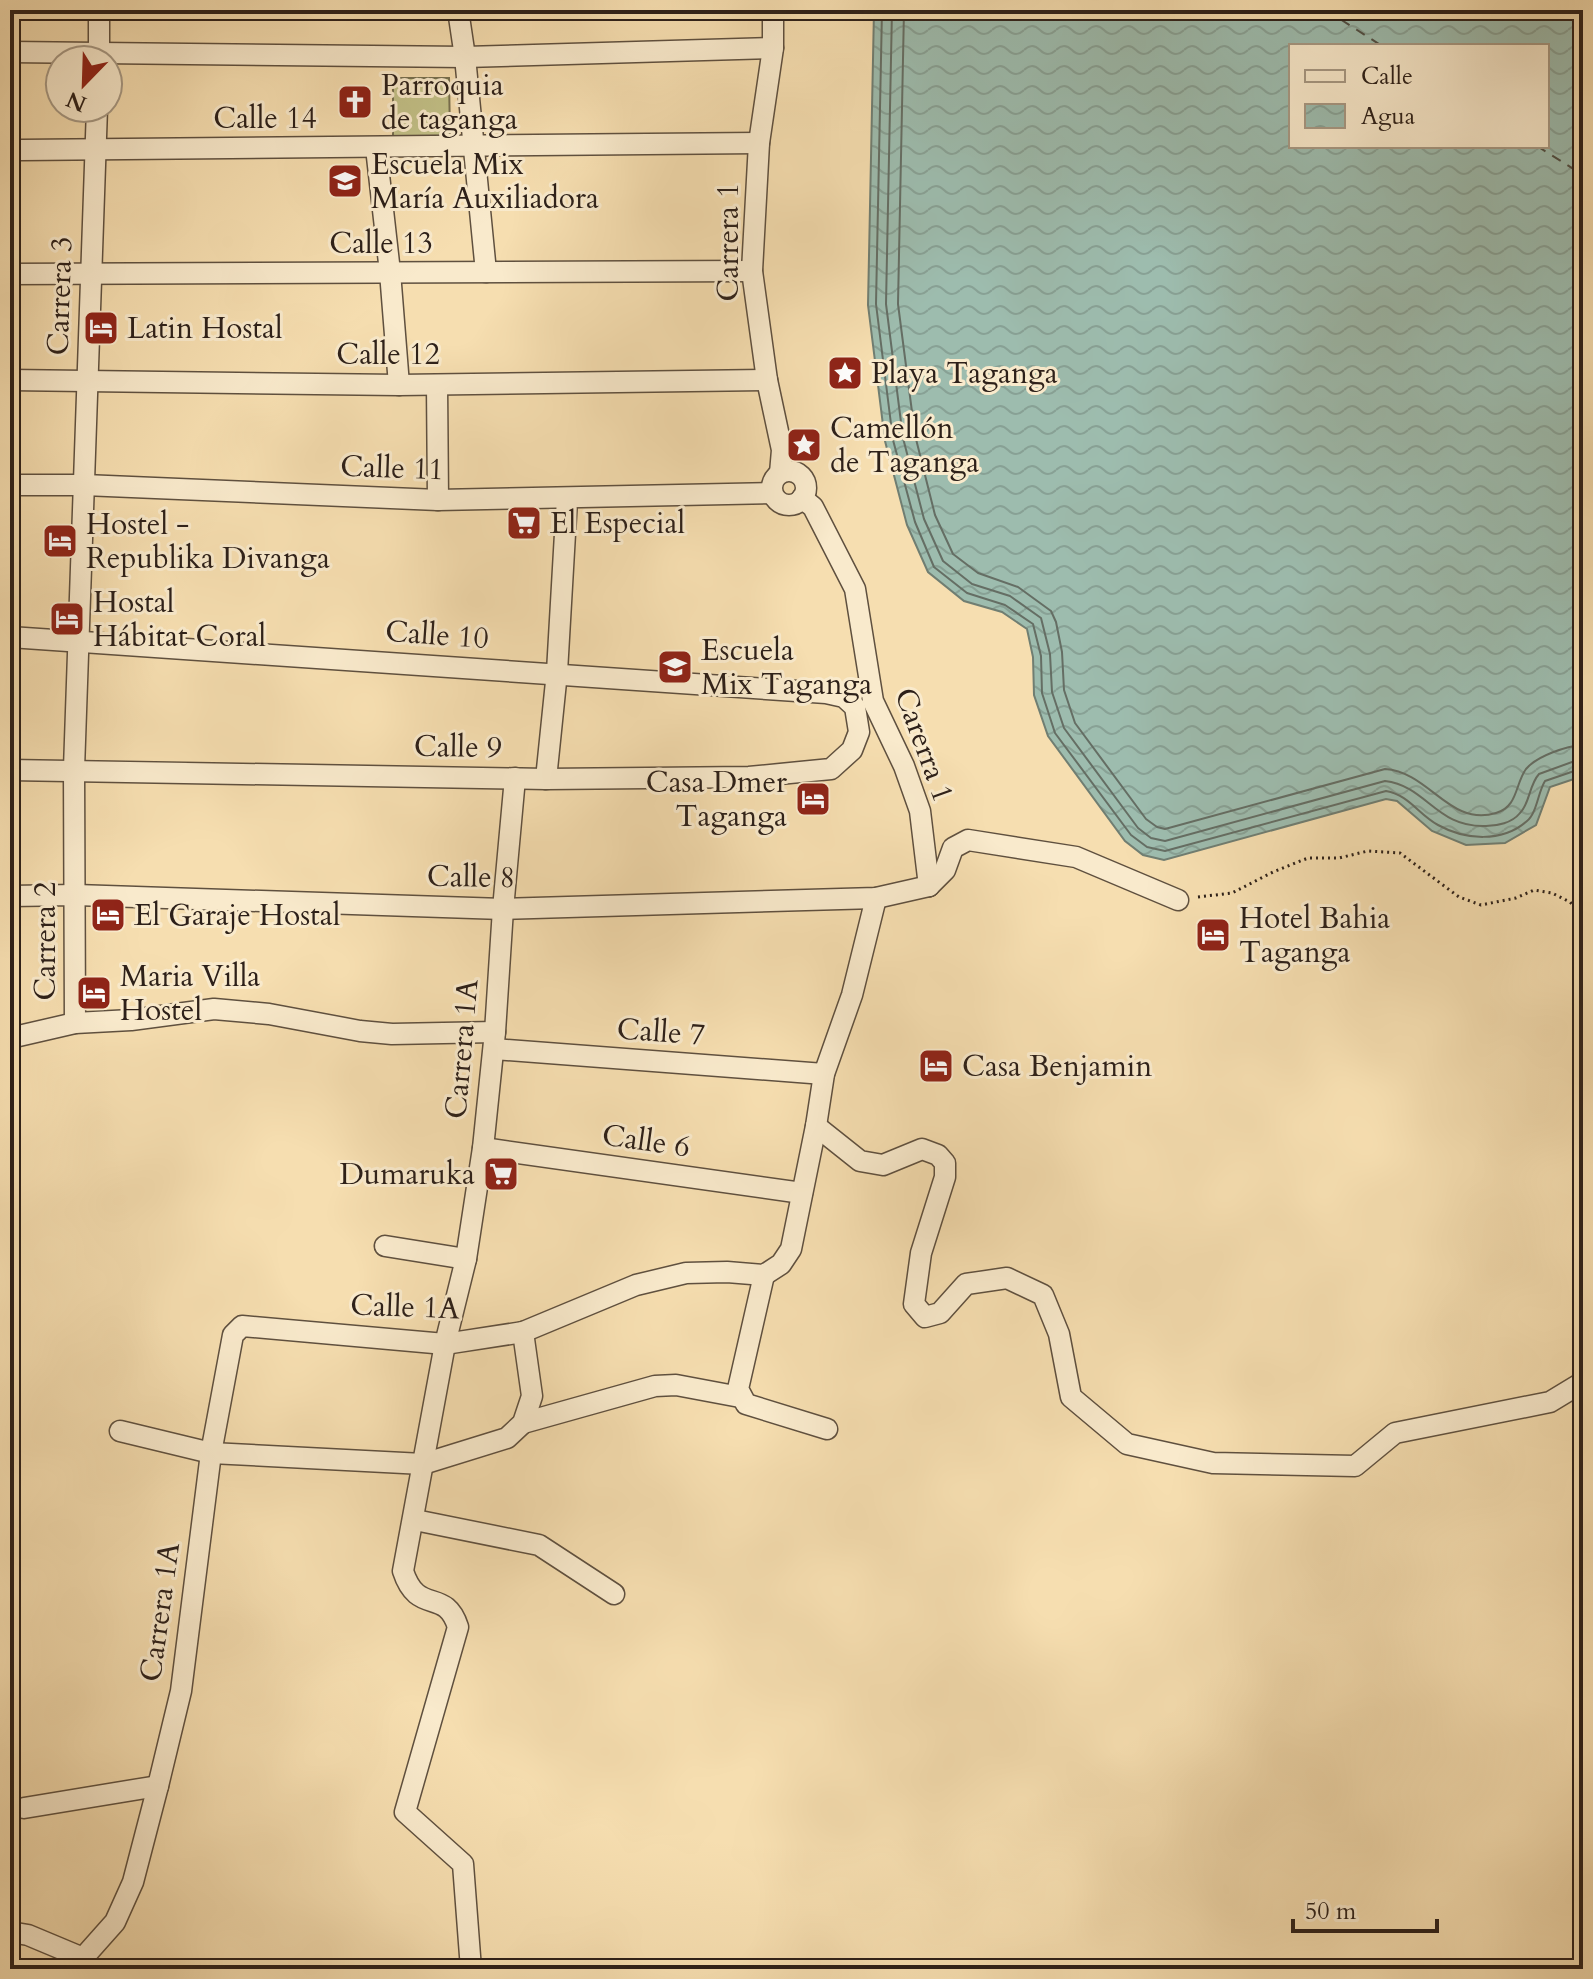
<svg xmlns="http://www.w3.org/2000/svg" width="1593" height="1979" viewBox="0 0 1593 1979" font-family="Cardo,serif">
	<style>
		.green { fill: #c2c087; stroke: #787050; stroke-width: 2 }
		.water { fill: url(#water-waves); stroke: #707e72; stroke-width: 2; fill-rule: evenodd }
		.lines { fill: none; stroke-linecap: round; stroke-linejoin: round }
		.shore { stroke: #656e64; stroke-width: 2 }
		.ferry { stroke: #4f4f46; stroke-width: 2; stroke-dasharray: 10 8; stroke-linecap: butt }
		.minor-casing { stroke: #5f503f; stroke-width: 23 }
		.path { stroke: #2d2019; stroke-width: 3; stroke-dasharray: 2 4; stroke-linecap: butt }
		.minor { stroke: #f9eacc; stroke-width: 20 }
		.labels { text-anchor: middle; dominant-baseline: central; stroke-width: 6; stroke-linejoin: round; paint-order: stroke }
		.poi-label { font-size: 30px; fill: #2d2019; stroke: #f9eacc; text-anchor: start }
		.street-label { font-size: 30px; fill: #2d2019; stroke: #f9eacc }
	</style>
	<defs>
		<pattern id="water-waves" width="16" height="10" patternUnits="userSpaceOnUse" patternTransform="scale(2)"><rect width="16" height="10" fill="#9dbcae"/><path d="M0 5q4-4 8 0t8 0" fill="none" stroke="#88a195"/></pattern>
	</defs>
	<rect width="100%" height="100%" fill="#f6deb0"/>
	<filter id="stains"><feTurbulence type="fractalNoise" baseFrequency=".0025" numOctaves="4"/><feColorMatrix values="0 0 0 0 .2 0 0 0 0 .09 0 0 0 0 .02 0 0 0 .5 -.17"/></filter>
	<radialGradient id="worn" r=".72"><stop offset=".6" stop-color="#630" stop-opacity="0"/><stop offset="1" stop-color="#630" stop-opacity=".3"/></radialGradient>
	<polygon class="green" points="393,78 449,78 450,136 393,136"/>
	<path class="water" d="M874 10H1583V776L1550 787 1536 825 1505 843 1466 845 1432 831 1397 801 1386 799 1164 860 1143 855 1125 841 1048 736 1034 695 1033 657 1027 629 1002 612 964 601 928 572 907 525 885 441 868 305ZM1291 46H1547V146H1291Z"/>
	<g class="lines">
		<g class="shore">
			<path d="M882 10 876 304 893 440 915 522 934 567 967 593 1005 605 1033 624 1041 656 1042 693 1055 733 1131 835 1147 847 1165 851 1386 791C1409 795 1418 814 1438 825 1465 840 1502 843 1527 821 1537 813 1538 792 1545 781L1583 768"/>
			<path d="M892 10 886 304 903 438 924 519 943 561 972 584 1010 596 1041 618 1050 654 1052 692 1064 728 1138 828 1151 838 1165 841 1385 781C1427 786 1436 828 1486 826 1497 826 1512 823 1520 813 1530 803 1529 785 1539 774L1583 758"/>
			<path d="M904 10 898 304 915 435 935 515 953 554 978 573 1018 587 1051 611 1056 622 1062 652 1064 690 1075 723 1146 819 1157 827 1165 829 1385 769C1430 772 1449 827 1496 813 1518 807 1515 784 1526 769 1537 756 1566 746 1583 745"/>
		</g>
		<g class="ferry">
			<polyline points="1326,10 1382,46"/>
			<polyline points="1537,146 1583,175"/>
		</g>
		<defs>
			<g id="minor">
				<polyline points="99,10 99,60"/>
				<polyline points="458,10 465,57 486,272"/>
				<polyline points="773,10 773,48 759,143 752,271 767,380 782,450 780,473"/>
				<polyline points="10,52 465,57 773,48"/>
				<polyline points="376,148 390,272 399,385"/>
				<path d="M10 150C260 148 510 144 759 143"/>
				<polyline points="10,274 752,271"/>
				<polyline points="10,380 399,385 767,380"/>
				<polyline points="437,385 438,500"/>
				<circle cx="789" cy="488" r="17"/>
				<polyline points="10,485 84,485 438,500 772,493"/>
				<polyline points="802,498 813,507 855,589 873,701 904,766 920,811 929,886"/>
				<polyline points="10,637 826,693 844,697 855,707 859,732 852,750 831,769 749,777 546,779 10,770"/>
				<polyline points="546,779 557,672 567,499"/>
				<polyline points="929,886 945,870 953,848 968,840 1076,857 1178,900"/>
				<polyline points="10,896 76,895 503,909 876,898 929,886"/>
				<polyline points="75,1023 74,769 97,108"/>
				<polyline points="10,1038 75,1023 131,1020 214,1009 269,1014 360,1031 392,1034 495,1032"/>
				<polyline points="494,1049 824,1074"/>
				<polyline points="816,1126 860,1161 883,1165 922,1149 938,1155 945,1163 945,1177 921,1253 914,1304 925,1317 940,1313 966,1284 1007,1278 1043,1295 1059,1334 1071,1397 1127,1444 1213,1463 1355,1466 1395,1433 1550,1402 1583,1382"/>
				<polyline points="483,1148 802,1193"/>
				<polyline points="385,1246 466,1259"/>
				<polyline points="764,1275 738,1389 746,1404 827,1429"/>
				<polyline points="523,1423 655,1386 676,1385 740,1397"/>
				<polyline points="120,1431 211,1453 423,1464 507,1438 523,1423 532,1396 523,1332"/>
				<polyline points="415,1520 539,1545 614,1594"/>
				<polyline points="24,1808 158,1786"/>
				<polyline points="10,1932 28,1935 83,1958"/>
				<polyline points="79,1969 83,1958 115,1922 133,1882 158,1786 181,1691 211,1453 233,1335 242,1326 445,1344 523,1332 636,1285 686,1273 727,1272 764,1275 781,1264 791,1249 816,1126 824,1074 852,995 876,898"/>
				<path d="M471 1969 463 1864 405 1812 458 1627C445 1586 418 1617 403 1571L445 1344 466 1259 483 1148 495 1032 503 909 515 778"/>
			</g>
		</defs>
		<use href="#minor" class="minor-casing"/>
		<polyline class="path" points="1198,897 1232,893 1273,872 1308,858 1339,858 1368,851 1400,853 1459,897 1481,905 1516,898 1534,890 1552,893 1570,902 1583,916"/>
		<use href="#minor" class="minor"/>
	</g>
	<defs>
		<symbol id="church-square" viewBox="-11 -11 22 22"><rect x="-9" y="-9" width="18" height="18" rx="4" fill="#8f2418" stroke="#f9eacc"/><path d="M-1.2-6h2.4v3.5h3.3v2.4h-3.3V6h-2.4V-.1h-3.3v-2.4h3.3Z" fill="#fff"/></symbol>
		<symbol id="school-square" viewBox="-11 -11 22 22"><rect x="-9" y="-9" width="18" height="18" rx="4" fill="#8f2418" stroke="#f9eacc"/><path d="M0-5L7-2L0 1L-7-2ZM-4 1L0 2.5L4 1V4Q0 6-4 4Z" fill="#fff"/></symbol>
		<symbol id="hotel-square" viewBox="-11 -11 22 22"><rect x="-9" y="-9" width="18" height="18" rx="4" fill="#8f2418" stroke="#f9eacc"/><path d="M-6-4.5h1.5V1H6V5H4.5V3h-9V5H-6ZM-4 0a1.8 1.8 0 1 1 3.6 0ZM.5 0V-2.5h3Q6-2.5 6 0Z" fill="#fff"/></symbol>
		<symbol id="sight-square" viewBox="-11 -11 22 22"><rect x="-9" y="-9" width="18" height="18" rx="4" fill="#8f2418" stroke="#f9eacc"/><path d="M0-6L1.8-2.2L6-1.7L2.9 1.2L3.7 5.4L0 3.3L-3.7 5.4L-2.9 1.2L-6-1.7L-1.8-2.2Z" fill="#fff"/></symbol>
		<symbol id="supermarket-square" viewBox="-11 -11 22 22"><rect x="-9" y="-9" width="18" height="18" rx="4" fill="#8f2418" stroke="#f9eacc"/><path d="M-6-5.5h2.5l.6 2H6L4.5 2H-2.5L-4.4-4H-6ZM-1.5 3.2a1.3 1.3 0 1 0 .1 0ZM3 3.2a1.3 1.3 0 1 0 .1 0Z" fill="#fff"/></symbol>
	</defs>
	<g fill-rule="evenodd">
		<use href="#church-square" x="335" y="82" width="40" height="40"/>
		<use href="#school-square" x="325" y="161" width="40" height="40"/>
		<use href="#hotel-square" x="81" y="308" width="40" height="40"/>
		<use href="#sight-square" x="825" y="353" width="40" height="40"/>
		<use href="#sight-square" x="784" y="425" width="40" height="40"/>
		<use href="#supermarket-square" x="504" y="503" width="40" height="40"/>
		<use href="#hotel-square" x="40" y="521" width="40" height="40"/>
		<use href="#hotel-square" x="47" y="599" width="40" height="40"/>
		<use href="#school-square" x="655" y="647" width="40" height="40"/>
		<use href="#hotel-square" x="793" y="779" width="40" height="40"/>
		<use href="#hotel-square" x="88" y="895" width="40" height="40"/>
		<use href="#hotel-square" x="1193" y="915" width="40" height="40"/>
		<use href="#hotel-square" x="74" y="973" width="40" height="40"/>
		<use href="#hotel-square" x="916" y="1046" width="40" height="40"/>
		<use href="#supermarket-square" x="481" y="1154" width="40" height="40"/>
	</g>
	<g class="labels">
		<g class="poi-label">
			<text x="381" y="85">Parroquia<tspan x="381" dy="34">de taganga</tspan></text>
			<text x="371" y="164">Escuela Mix<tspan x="371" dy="34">María Auxiliadora</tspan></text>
			<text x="127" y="328">Latin Hostal</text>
			<text x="871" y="373">Playa Taganga</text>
			<text x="830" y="428">Camellón<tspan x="830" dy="34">de Taganga</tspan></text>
			<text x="550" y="523">El Especial</text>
			<text x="86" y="524">Hostel -<tspan x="86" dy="34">Republika Divanga</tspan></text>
			<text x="93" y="602">Hostal<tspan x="93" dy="34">Hábitat Coral</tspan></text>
			<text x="701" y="650">Escuela<tspan x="701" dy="34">Mix Taganga</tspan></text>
			<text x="787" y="782" text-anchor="end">Casa Dmer<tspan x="787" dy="34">Taganga</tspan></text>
			<text x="134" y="915">El Garaje Hostal</text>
			<text x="1239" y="918">Hotel Bahia<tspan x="1239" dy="34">Taganga</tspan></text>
			<text x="120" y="976">Maria Villa<tspan x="120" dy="34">Hostel</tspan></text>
			<text x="962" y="1066">Casa Benjamin</text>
			<text x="475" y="1174" text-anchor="end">Dumaruka</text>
		</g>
		<g class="street-label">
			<text x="265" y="118">Calle 14</text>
			<text transform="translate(728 242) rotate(-90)">Carrera 1</text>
			<text x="381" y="243">Calle 13</text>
			<text transform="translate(60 296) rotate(-88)">Carrera 3</text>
			<text x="388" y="354">Calle 12</text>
			<text transform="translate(392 468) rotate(2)">Calle 11</text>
			<text transform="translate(437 635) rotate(4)">Calle 10</text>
			<text transform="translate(924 745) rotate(70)">Carerra 1</text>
			<text transform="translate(458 747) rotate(1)">Calle 9</text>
			<text transform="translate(471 877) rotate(1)">Calle 8</text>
			<text transform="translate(45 941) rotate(-90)">Carrera 2</text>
			<text transform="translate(661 1032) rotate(4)">Calle 7</text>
			<text transform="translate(462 1049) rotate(-85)">Carrera 1A</text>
			<text transform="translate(646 1141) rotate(8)">Calle 6</text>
			<text transform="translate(405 1307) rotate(2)">Calle 1A</text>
			<text transform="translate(160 1612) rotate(-82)">Carrera 1A</text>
		</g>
	</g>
	<rect width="1593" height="1979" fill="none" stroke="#f6deb0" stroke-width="40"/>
	<rect x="12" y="12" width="1569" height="1955" fill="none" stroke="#2d2019" stroke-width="4"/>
	<rect x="20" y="20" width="1553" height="1939" fill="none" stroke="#2d2019" stroke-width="2"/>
	<rect x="1289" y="44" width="260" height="104" fill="#f9eacc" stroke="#a79984" stroke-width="2"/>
	<rect x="1305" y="70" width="40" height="12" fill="#f9eacc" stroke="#a79984" stroke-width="2"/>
	<text x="1361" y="84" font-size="24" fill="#2d2019">Calle</text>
	<rect x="1305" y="104" width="40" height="24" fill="url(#water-waves)" stroke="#a79984" stroke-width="2"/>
	<text x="1361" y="124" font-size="24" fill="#2d2019">Agua</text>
	<g transform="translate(84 84) rotate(203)"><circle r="38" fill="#f9eacc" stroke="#a79984" stroke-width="2"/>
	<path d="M0-6L14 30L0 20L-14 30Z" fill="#8f2418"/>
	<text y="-12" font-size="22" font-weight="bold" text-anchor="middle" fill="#2d2019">N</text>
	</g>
	<path d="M1293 1919v12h144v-12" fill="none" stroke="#2d2019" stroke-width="4"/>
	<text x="1305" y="1919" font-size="24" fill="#2d2019" stroke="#f9eacc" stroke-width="6" paint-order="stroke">50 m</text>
	<rect width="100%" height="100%" filter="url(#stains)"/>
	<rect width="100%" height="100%" fill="url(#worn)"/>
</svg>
